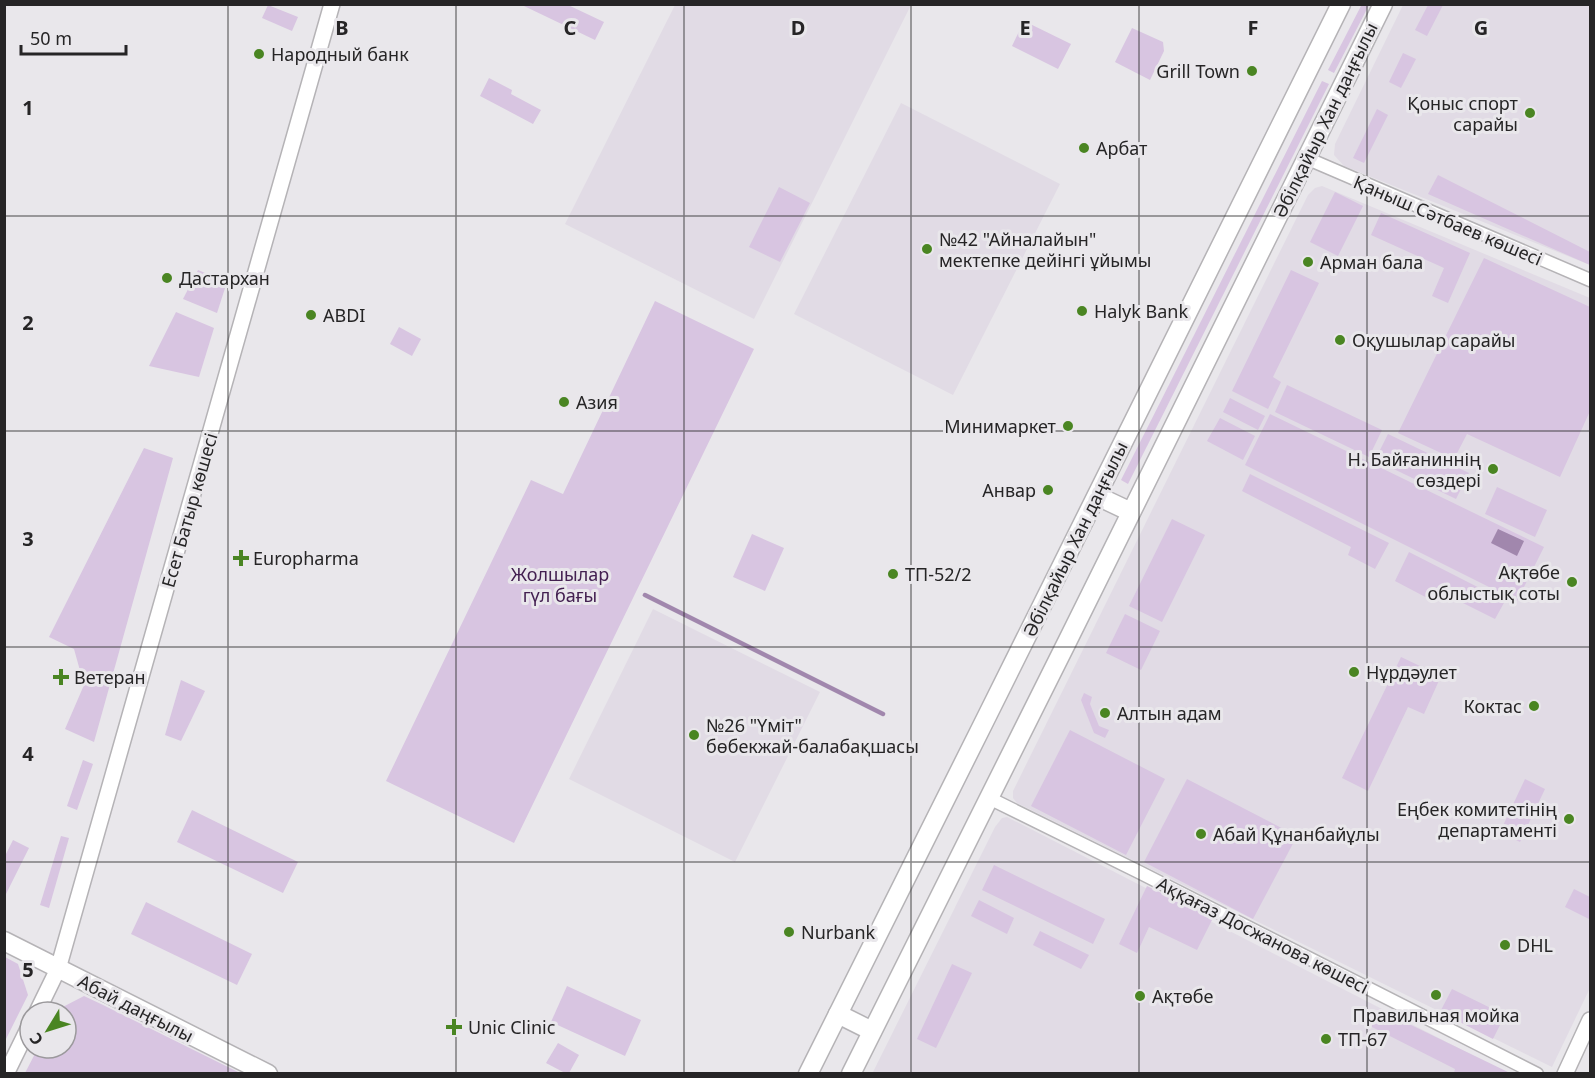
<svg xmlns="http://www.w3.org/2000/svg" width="1595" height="1078" viewBox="0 0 1595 1078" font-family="'Noto Sans',sans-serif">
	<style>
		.built { fill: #e1dbe5 }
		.green { fill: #d8c5e1 }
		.water { fill: #a187ad }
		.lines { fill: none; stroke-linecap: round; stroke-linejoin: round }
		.stream { stroke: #a187ad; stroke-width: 4.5 }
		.minor-casing { stroke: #b5b3b6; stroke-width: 15 }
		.tertiary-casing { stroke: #b5b3b6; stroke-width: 18 }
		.secondary-casing { stroke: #b5b3b6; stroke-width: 21 }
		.minor { stroke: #fff; stroke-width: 12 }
		.tertiary { stroke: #fff; stroke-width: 15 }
		.secondary { stroke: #fff; stroke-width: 18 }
		.grid { fill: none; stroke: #262526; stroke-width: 1.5; stroke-opacity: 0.55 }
		.poi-dot { fill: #4a8522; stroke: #e9e7eb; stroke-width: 2 }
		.labels { text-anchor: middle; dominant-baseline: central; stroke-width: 6; stroke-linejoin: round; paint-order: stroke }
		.poi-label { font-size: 18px; fill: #262526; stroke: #e9e7eb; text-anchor: start }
		.street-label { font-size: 18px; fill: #262526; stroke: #e9e7eb }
		.park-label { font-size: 18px; fill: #432051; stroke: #e9e7eb }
		.grid-label { font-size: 20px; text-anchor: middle; font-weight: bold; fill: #262526; stroke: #e9e7eb; stroke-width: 6; stroke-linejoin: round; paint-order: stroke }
	</style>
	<rect width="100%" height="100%" fill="#e9e7eb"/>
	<g class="built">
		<polygon points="675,5 911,5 754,319 565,224"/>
		<polygon points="1403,5 1590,5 1590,265 1344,166 1334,155 1335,144"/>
		<polygon points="901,103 1060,184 953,395 794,314"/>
		<polygon points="1322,186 1590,298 1590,988 1552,1067 1017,803 1013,798 1013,791 1308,195 1315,188"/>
		<polygon points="653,609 820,692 735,862 569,779"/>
		<polygon points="1007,817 1507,1073 872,1074 995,827 1002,818"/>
	</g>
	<g class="green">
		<polygon points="1362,4 1369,5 1334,73 1328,70"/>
		<polygon points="268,5 298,17 292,31 262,18"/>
		<polygon points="524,5 568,5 604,22 595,40 524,6"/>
		<polygon points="1428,5 1443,5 1427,36 1415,30"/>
		<polygon points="1024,21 1071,44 1058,69 1012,46"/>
		<polygon points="1132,28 1163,42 1164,51 1150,80 1115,62"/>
		<polygon points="1403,53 1416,59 1401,88 1389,82"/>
		<polygon points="489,78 512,90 511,94 541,110 533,124 480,96"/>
		<polygon points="1322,81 1329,84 1128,484 1121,480"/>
		<polygon points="1377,109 1388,115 1364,163 1353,158"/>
		<polygon points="1438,175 1590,252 1590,265 1428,194"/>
		<polygon points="779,187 810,203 780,262 749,247"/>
		<polygon points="1335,192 1363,206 1338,256 1310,242"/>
		<polygon points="1381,213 1470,253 1448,303 1432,296 1444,268 1371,235"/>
		<polygon points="1484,258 1590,307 1590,411 1560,477 1467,434 1454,459 1398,433"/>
		<polygon points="198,270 227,282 217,313 183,299"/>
		<polygon points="1291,270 1319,283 1273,377 1281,382 1268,409 1232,391"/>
		<polygon points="655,301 754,349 514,843 386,781 531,480 563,494"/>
		<polygon points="176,312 214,328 199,377 149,366"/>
		<polygon points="399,327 421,339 412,356 390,344"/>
		<polygon points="1287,385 1382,430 1369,457 1275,412"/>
		<polygon points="1230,398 1265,416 1258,430 1223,412"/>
		<polygon points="1270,414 1544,547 1517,601 1245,465"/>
		<polygon points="1220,418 1255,436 1243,460 1207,441"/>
		<polygon points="1388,434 1469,473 1456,499 1375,460"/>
		<polygon points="144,448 173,458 94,742 65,729 84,685 74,649 49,637"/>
		<polygon points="1250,474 1389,543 1375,569 1348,555 1351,547 1242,491"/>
		<polygon points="1497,487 1547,510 1535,537 1485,514"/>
		<polygon points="1172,519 1205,535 1162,622 1129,606"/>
		<polygon points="752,534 784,548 765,591 733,577"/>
		<polygon points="1409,552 1505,601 1495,619 1439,591 1433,601 1395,581"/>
		<polygon points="1125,614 1160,631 1141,670 1106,653"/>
		<polygon points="1401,657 1441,676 1424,714 1408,707 1368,791 1342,778"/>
		<polygon points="181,680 205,691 181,741 165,735"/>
		<polygon points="1084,693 1092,697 1090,704 1099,726 1109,730 1105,738 1094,733 1081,700"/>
		<polygon points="1070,730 1165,779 1126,855 1031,806"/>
		<polygon points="83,760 93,764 77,810 67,806"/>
		<polygon points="1187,779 1297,836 1253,919 1144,862"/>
		<polygon points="1525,779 1545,789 1520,842 1500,832"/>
		<polygon points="192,810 298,862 283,893 177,842"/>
		<polygon points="61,836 69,838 49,908 40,905"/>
		<polygon points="13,840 29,848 5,896 5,856"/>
		<polygon points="994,865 1105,919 1093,944 982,890"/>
		<polygon points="1147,886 1213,918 1197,950 1149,927 1137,953 1119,944"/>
		<polygon points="1574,889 1590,897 1590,915 1589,919 1565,907"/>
		<polygon points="979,900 1014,918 1007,934 971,916"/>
		<polygon points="146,902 252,954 237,985 131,934"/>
		<polygon points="1040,931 1089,955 1081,969 1033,945"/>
		<polygon points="5,957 18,964 28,995 5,1041"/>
		<polygon points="952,964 972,973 936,1048 917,1039"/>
		<polygon points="567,986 641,1020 625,1056 551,1022"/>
		<polygon points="1452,989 1505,1015 1493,1039 1440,1012"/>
		<polygon points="84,996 101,1004 240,1073 25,1073 38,1048 66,1048 66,1012 56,1012 57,1010"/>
		<polygon points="1378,1009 1510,1073 1454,1073 1455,1069 1370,1026"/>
		<polygon points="558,1043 579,1055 569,1073 565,1073 546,1063"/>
	</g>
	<polygon class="water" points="1498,529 1524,541 1517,556 1491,543"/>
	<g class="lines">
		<polyline class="stream" points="645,595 883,714"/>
		<defs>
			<g id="minor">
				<polyline points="1306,158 1590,280"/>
				<polyline points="989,798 1141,873 1537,1074"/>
			</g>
			<g id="tertiary">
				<polyline points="37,1012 58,969 332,4"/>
				<polyline points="6,1074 30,1025"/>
				<polyline points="1565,1074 1590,1020"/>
			</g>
			<g id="secondary">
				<polyline points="1097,496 1131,512"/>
				<polyline points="4,941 268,1074"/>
				<polyline points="838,1014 872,1031"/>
				<path d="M808 1074C987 718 1163 361 1341 4"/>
				<polyline points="851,1074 1067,642 1383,4"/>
			</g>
		</defs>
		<use href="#minor" class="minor-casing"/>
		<use href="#tertiary" class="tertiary-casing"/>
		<use href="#secondary" class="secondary-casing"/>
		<use href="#minor" class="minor"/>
		<use href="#tertiary" class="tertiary"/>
		<use href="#secondary" class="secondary"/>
	</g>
	<path class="grid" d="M228 4V1074M456 4V1074M684 4V1074M911 4V1074M1139 4V1074M1367 4V1074M4 216H1590M4 431H1590M4 647H1590M4 862H1590"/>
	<g class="poi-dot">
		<circle cx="259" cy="54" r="6"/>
		<circle cx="1252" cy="71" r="6"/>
		<circle cx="1530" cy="113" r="6"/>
		<circle cx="1084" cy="148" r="6"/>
		<circle cx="927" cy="249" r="6"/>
		<circle cx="1308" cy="262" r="6"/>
		<circle cx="167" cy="278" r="6"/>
		<circle cx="1082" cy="311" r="6"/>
		<circle cx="311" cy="315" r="6"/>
		<circle cx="1340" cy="340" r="6"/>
		<circle cx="564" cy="402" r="6"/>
		<circle cx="1068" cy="426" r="6"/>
		<circle cx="1493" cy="469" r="6"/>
		<circle cx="1048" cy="490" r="6"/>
		<path d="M238 549h6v6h6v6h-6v6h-6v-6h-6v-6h6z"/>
		<circle cx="893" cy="574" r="6"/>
		<circle cx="1572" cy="582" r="6"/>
		<circle cx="1354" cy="672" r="6"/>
		<path d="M58 668h6v6h6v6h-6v6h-6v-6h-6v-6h6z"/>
		<circle cx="1534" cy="706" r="6"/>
		<circle cx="1105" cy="713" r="6"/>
		<circle cx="694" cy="735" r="6"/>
		<circle cx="1569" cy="819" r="6"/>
		<circle cx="1201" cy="834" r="6"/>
		<circle cx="789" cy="932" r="6"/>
		<circle cx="1505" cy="945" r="6"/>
		<circle cx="1436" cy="995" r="6"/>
		<circle cx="1140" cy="996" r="6"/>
		<path d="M451 1018h6v6h6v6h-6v6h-6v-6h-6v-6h6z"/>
		<circle cx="1326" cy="1039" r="6"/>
	</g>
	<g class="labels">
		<g class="poi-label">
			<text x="271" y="54">Народный банк</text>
			<text x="1240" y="71" text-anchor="end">Grill Town</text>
			<text x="1518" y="103" text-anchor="end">Қоныс спорт<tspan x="1518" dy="21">сарайы</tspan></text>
			<text x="1096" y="148">Арбат</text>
			<text x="939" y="239">№42 "Айналайын"<tspan x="939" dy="21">мектепке дейінгі ұйымы</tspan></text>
			<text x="1320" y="262">Арман бала</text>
			<text x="179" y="278">Дастархан</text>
			<text x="1094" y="311">Halyk Bank</text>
			<text x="323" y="315">ABDI</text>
			<text x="1352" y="340">Оқушылар сарайы</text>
			<text x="576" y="402">Азия</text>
			<text x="1056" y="426" text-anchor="end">Минимаркет</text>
			<text x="1481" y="459" text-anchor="end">Н. Байғаниннің<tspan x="1481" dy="21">сөздері</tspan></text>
			<text x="1036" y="490" text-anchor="end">Анвар</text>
			<text x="253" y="558">Europharma</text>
			<text x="1560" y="572" text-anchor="end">Ақтөбе<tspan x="1560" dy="21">облыстық соты</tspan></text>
			<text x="905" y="574">ТП-52/2</text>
			<text x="1366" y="672">Нұрдәулет</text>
			<text x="74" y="677">Ветеран</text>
			<text x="1522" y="706" text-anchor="end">Коктас</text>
			<text x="1117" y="713">Алтын адам</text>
			<text x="706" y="725">№26 "Үміт"<tspan x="706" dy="21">бөбекжай-балабақшасы</tspan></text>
			<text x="1557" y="809" text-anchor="end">Еңбек комитетінің<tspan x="1557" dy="21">департаменті</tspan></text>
			<text x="1213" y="834">Абай Құнанбайұлы</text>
			<text x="801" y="932">Nurbank</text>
			<text x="1517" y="945">DHL</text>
			<text x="1152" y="996">Ақтөбе</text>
			<text x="1436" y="1015" text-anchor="middle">Правильная мойка</text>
			<text x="468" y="1027">Unic Clinic</text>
			<text x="1338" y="1039">ТП-67</text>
		</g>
		<g class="street-label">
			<text transform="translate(1325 120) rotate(-64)">Әбілқайыр Хан даңғылы</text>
			<text transform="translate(1448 220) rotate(23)">Қаныш Сәтбаев көшесі</text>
			<text transform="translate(189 510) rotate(-74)">Есет Батыр көшесі</text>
			<text transform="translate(1075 539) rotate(-64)">Әбілқайыр Хан даңғылы</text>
			<text transform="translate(1263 935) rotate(27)">Аққағаз Досжанова көшесі</text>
			<text transform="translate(136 1008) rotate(27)">Абай даңғылы</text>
		</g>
		<g class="park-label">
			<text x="560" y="574">Жолшылар<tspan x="560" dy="21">гүл бағы</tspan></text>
		</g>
	</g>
	<g class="grid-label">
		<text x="342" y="35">B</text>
		<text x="570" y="35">C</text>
		<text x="798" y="35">D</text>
		<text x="1025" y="35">E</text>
		<text x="1253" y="35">F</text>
		<text x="1481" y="35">G</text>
		<text x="28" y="115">1</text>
		<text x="28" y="330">2</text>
		<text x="28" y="546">3</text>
		<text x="28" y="761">4</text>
		<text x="28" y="977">5</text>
	</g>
	<rect width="1595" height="1078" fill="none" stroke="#262526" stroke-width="12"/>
	<g transform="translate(48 1030) rotate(232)"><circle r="28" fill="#e9e7eb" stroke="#9b999c" stroke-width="1.5"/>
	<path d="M0-4.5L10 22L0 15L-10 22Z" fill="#4a8522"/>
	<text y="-9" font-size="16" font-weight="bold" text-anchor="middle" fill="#262526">С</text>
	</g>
	<path d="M21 45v9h105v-9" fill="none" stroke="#262526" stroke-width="3"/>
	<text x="30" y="45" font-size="18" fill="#262526" stroke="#e9e7eb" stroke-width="4.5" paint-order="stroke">50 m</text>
</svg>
